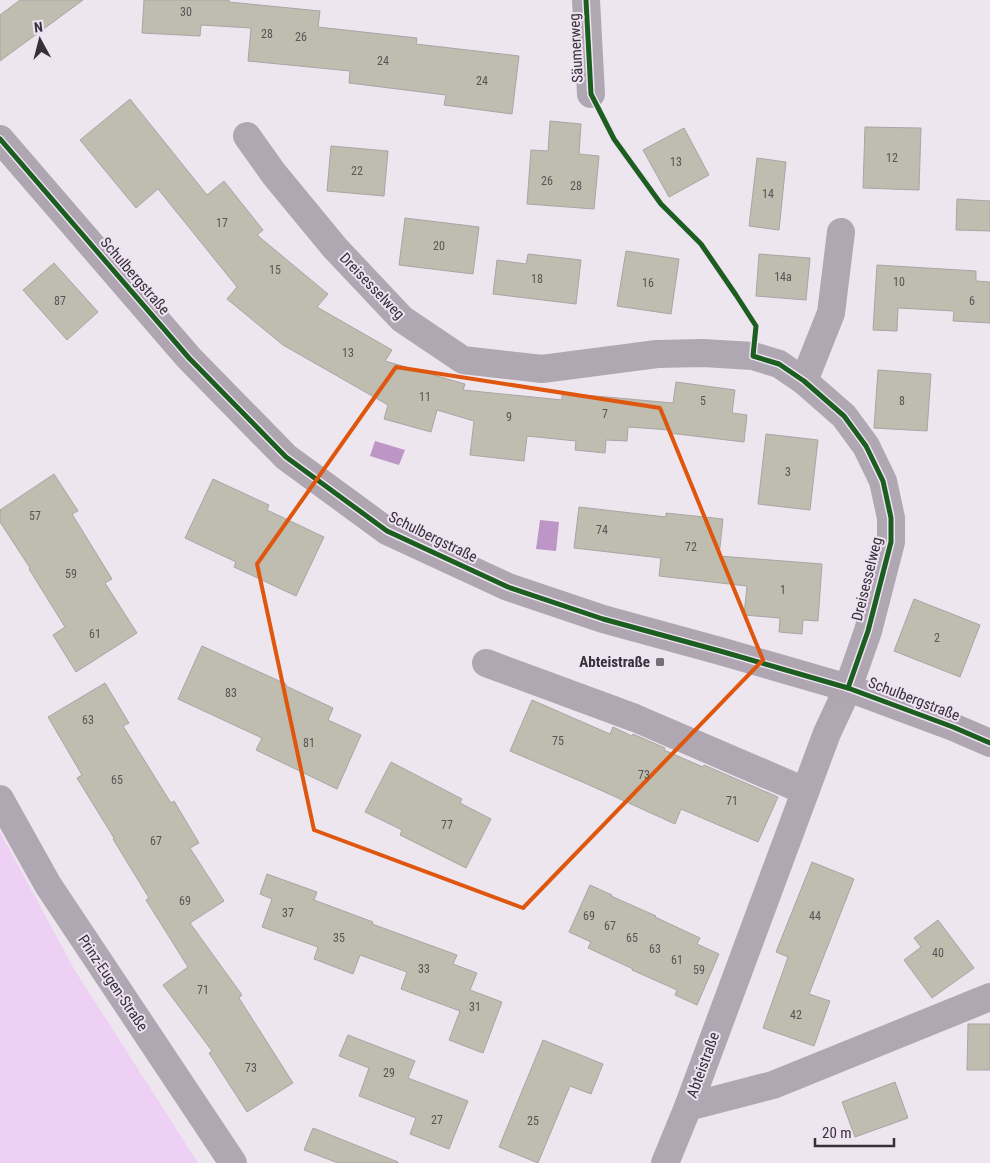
<svg xmlns="http://www.w3.org/2000/svg" width="990" height="1163" viewBox="0 0 990 1163" font-family="'Roboto Condensed',sans-serif">
	<style>
		.green { fill: #eed0f5 }
		.water { fill: #bd95c7 }
		.building { fill: #bfbdaf; stroke: #a8a5a5 }
		.lines { fill: none; stroke-linecap: round; stroke-linejoin: round }
		.street { stroke: #afa7b1; stroke-width: 28 }
		.secondary { stroke: #afa6b2; stroke-width: 28 }
		.cycleway-casing { stroke: #efe2f2; stroke-width: 8 }
		.cycleway { stroke: #1b5e20; stroke-width: 5 }
		.marked { fill: none; stroke: #df570e; stroke-width: 4; stroke-linejoin: round }
		.poi-dot { fill: #767078; stroke: #efe2f2; stroke-width: 2 }
		.labels { text-anchor: middle; dominant-baseline: central; stroke-width: 4; stroke-linejoin: round; paint-order: stroke }
		.number-label { font-size: 12px; fill: #585456 }
		.street-label { font-size: 15px; fill: #363138; stroke: #efe2f2 }
		.poi-label { font-size: 15px; font-weight: bold; fill: #363138; stroke: #efe2f2; text-anchor: end }
	</style>
	<rect width="100%" height="100%" fill="#ede6ee"/>
	<polygon class="green" points="0,832 74,969 198,1163 0,1163"/>
	<g class="water">
		<polygon points="375,441 405,450 399,465 370,456"/>
		<polygon points="540,520 559,522 556,551 536,549"/>
	</g>
	<g class="building">
		<polygon points="20,0 83,0 0,61 0,15"/>
		<polygon points="144,0 229,0 229,2 320,11 318,27 417,38 416,44 519,56 512,114 444,105 446,95 349,83 350,71 248,61 251,28 201,25 200,36 142,33"/>
		<polygon points="130,99 207,195 224,181 263,230 257,235 328,294 317,307 392,350 385,361 465,384 463,390 562,400 562,393 673,403 676,382 735,390 732,413 747,415 744,442 669,433 670,430 628,427 627,441 606,440 605,453 575,450 576,441 527,436 524,461 470,455 474,421 437,410 431,432 384,419 388,405 283,345 227,299 237,287 158,189 136,208 80,140"/>
		<polygon points="550,121 581,124 579,154 599,156 594,209 527,204 531,150 548,151"/>
		<polygon points="865,127 921,128 919,190 863,188"/>
		<polygon points="684,128 709,175 669,197 643,150"/>
		<polygon points="331,146 388,151 384,196 327,191"/>
		<polygon points="757,158 786,162 779,230 749,226"/>
		<polygon points="957,199 990,201 990,231 956,230"/>
		<polygon points="405,218 479,227 473,274 399,265"/>
		<polygon points="626,251 679,259 671,314 617,306"/>
		<polygon points="528,254 581,260 576,304 493,294 497,260 526,264"/>
		<polygon points="759,254 810,258 806,300 756,296"/>
		<polygon points="54,263 98,312 67,340 23,290"/>
		<polygon points="877,265 976,271 976,281 990,282 990,323 953,321 954,311 898,308 897,331 873,330"/>
		<polygon points="878,370 931,374 927,431 874,428"/>
		<polygon points="766,434 818,440 810,510 758,504"/>
		<polygon points="54,474 78,511 72,514 112,579 105,583 137,633 76,672 53,635 65,627 29,569 30,568 0,522 0,510"/>
		<polygon points="213,479 269,505 267,510 324,537 296,596 234,567 236,562 185,538"/>
		<polygon points="579,507 666,517 666,513 723,519 719,556 822,564 818,621 803,620 802,634 779,632 780,618 744,615 747,586 659,576 661,558 574,548"/>
		<polygon points="914,599 980,625 960,677 894,651"/>
		<polygon points="202,646 286,684 286,686 333,708 328,720 361,735 337,789 256,750 262,738 178,699"/>
		<polygon points="105,683 129,723 123,726 171,803 174,801 199,843 190,848 224,901 190,923 242,995 239,998 293,1083 247,1112 209,1053 212,1051 163,985 188,967 146,900 149,898 113,839 114,838 77,778 82,775 48,717"/>
		<polygon points="532,700 610,734 613,727 632,736 633,734 665,748 664,750 703,767 704,765 778,797 758,842 681,809 675,824 587,784 510,751"/>
		<polygon points="391,762 462,799 460,803 491,819 466,868 400,835 402,830 365,812"/>
		<polygon points="812,862 854,879 809,994 830,1001 814,1046 763,1028 788,957 776,952"/>
		<polygon points="267,874 317,892 314,900 373,922 372,924 457,955 453,964 477,973 470,990 502,1002 483,1053 449,1040 460,1011 401,989 407,972 360,955 353,974 314,959 318,947 262,927 272,899 260,894"/>
		<polygon points="590,885 612,895 611,896 656,916 655,917 700,938 697,944 719,954 697,1005 675,995 677,990 632,970 633,969 588,948 591,942 569,932"/>
		<polygon points="938,920 974,968 932,998 904,960 921,947 914,938"/>
		<polygon points="968,1024 990,1024 990,1070 967,1070"/>
		<polygon points="348,1035 415,1061 408,1078 468,1101 449,1149 410,1134 416,1118 359,1096 369,1068 339,1056"/>
		<polygon points="543,1040 603,1064 591,1094 570,1086 538,1163 499,1147"/>
		<polygon points="895,1082 908,1118 855,1137 842,1102"/>
		<polygon points="313,1128 398,1162 398,1163 338,1163 304,1150"/>
	</g>
	<g class="lines">
		<g class="street">
			<polyline points="586,0 591,94"/>
			<polyline points="247,136 274,174 335,248 402,319 463,360 542,369 657,354 703,353 753,356 779,364 804,381 844,416 866,446 883,481 891,518 891,542 868,631 848,688 827,733 688,1107 665,1163"/>
			<polyline points="804,381 831,313 841,232"/>
			<polyline points="486,663 635,718 805,791"/>
			<polyline points="0,799 48,885 233,1163"/>
			<polyline points="688,1107 773,1085 990,997"/>
		</g>
		<polyline class="secondary" points="0,139 189,358 286,457 387,531 508,587 603,619 720,651 848,688 953,727 990,743"/>
		<defs>
			<g id="cycleway">
				<polyline points="586,0 591,94 614,139 661,204 701,244 736,295 756,326 753,356 779,364 804,381 844,416 866,446 883,481 891,518 891,542 868,631 848,688"/>
				<polyline points="0,139 189,358 286,457 387,531 508,587 603,619 720,651 848,688 953,727 990,743"/>
			</g>
		</defs>
		<use href="#cycleway" class="cycleway-casing"/>
		<use href="#cycleway" class="cycleway"/>
	</g>
	<path class="marked" d="M396 367 660 408 763 660 523 908 314 830 257 564Z"/>
	<rect class="poi-dot" x="655" y="657" width="10" height="10" rx="2.5"/>
	<g class="labels">
		<g class="number-label">
			<text x="186" y="12">30</text>
			<text x="267" y="34">28</text>
			<text x="301" y="37">26</text>
			<text x="383" y="61">24</text>
			<text x="482" y="81">24</text>
			<text x="892" y="158">12</text>
			<text x="676" y="162">13</text>
			<text x="357" y="171">22</text>
			<text x="547" y="181">26</text>
			<text x="576" y="186">28</text>
			<text x="768" y="194">14</text>
			<text x="222" y="223">17</text>
			<text x="439" y="246">20</text>
			<text x="275" y="270">15</text>
			<text x="783" y="277">14a</text>
			<text x="537" y="279">18</text>
			<text x="899" y="282">10</text>
			<text x="648" y="283">16</text>
			<text x="60" y="301">87</text>
			<text x="972" y="301">6</text>
			<text x="348" y="353">13</text>
			<text x="425" y="397">11</text>
			<text x="703" y="401">5</text>
			<text x="902" y="401">8</text>
			<text x="605" y="414">7</text>
			<text x="509" y="417">9</text>
			<text x="788" y="472">3</text>
			<text x="35" y="516">57</text>
			<text x="602" y="530">74</text>
			<text x="691" y="547">72</text>
			<text x="71" y="574">59</text>
			<text x="783" y="590">1</text>
			<text x="95" y="634">61</text>
			<text x="937" y="638">2</text>
			<text x="231" y="693">83</text>
			<text x="88" y="720">63</text>
			<text x="558" y="741">75</text>
			<text x="309" y="743">81</text>
			<text x="644" y="775">73</text>
			<text x="117" y="780">65</text>
			<text x="732" y="801">71</text>
			<text x="447" y="825">77</text>
			<text x="156" y="841">67</text>
			<text x="185" y="901">69</text>
			<text x="288" y="913">37</text>
			<text x="589" y="916">69</text>
			<text x="815" y="916">44</text>
			<text x="610" y="926">67</text>
			<text x="339" y="938">35</text>
			<text x="632" y="938">65</text>
			<text x="655" y="949">63</text>
			<text x="938" y="953">40</text>
			<text x="677" y="960">61</text>
			<text x="424" y="969">33</text>
			<text x="699" y="970">59</text>
			<text x="203" y="990">71</text>
			<text x="475" y="1007">31</text>
			<text x="796" y="1015">42</text>
			<text x="251" y="1068">73</text>
			<text x="389" y="1073">29</text>
			<text x="437" y="1120">27</text>
			<text x="533" y="1121">25</text>
		</g>
		<g class="street-label">
			<text transform="translate(576 48) rotate(-93)">Säumerweg</text>
			<text transform="translate(135 276) rotate(49)">Schulbergstraße</text>
			<text transform="translate(372 286) rotate(46)">Dreisesselweg</text>
			<text transform="translate(433 537) rotate(26)">Schulbergstraße</text>
			<text transform="translate(867 579) rotate(-76)">Dreisesselweg</text>
			<text transform="translate(914 699) rotate(21)">Schulbergstraße</text>
			<text transform="translate(113 983) rotate(56)">Prinz-Eugen-Straße</text>
			<text transform="translate(703 1065) rotate(-70)">Abteistraße</text>
		</g>
		<g class="poi-label">
			<text x="650" y="662">Abteistraße</text>
		</g>
	</g>
	<g transform="translate(40 40) rotate(353)" stroke="#efe2f2" stroke-width="4" paint-order="stroke">
	<path d="M0-4L9 19L0 12L-9 19Z" fill="#363138"/>
	<text y="-8" font-size="14" font-weight="bold" text-anchor="middle" fill="#363138">N</text>
	</g>
	<path d="M815 1138v8h79v-8" fill="none" stroke="#363138" stroke-width="2.5"/>
	<text x="822" y="1138" font-size="15" fill="#363138" stroke="#efe2f2" stroke-width="4" paint-order="stroke">20 m</text>
</svg>
